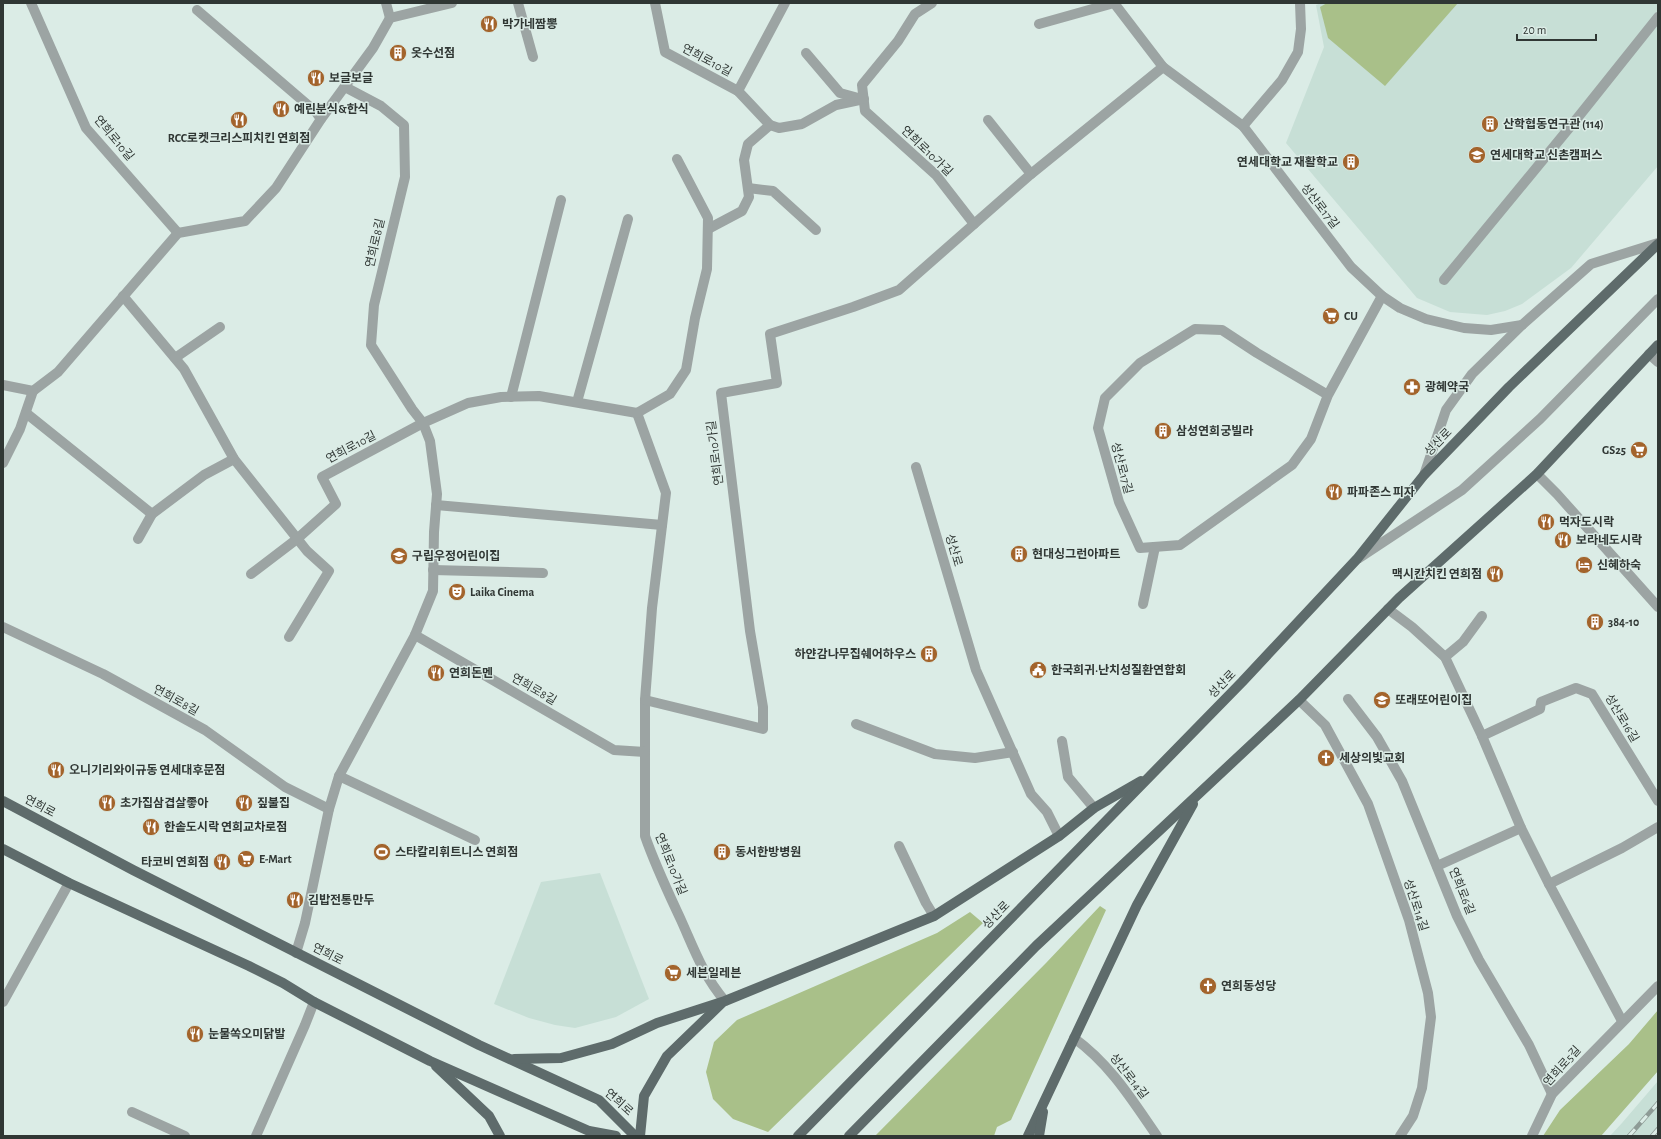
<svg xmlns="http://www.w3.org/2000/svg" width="1661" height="1139" viewBox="0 0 1661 1139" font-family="'Alegreya Sans','Noto Sans KR',sans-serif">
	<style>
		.built { fill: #c7dfd6 }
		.green { fill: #a9c089 }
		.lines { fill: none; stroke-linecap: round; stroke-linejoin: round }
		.minor { stroke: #9ca4a3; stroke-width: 10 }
		.major { stroke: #5e6b6b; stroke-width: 10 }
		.rail-casing { stroke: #8e9b96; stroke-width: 4.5 }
		.rail { stroke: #dbece6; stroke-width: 3; stroke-dasharray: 9; stroke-linecap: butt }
		.labels { text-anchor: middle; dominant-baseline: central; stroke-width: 3; stroke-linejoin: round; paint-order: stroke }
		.poi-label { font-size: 12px; font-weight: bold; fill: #303734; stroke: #dbece6; text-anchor: start }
		.street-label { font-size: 12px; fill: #303734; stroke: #dbece6 }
	</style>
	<rect width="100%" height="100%" fill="#dbece6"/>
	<g class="built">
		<polygon points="1321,3 1658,3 1658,166 1571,268 1522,304 1505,311 1487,315 1450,312 1417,298 1286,143 1324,47 1316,5"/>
		<polygon points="600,873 649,999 616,1017 575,1028 555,1025 529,1018 494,1004 541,882"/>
		<polygon points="1658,1081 1658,1136 1610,1136 1622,1123"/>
	</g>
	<g class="green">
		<polygon points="1327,3 1458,3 1385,86 1328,38 1320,7"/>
		<polygon points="1100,906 1106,910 1011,1120 997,1127 994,1136 875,1136 1046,963"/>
		<polygon points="970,912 983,923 768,1132 733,1119 713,1099 706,1072 714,1042 737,1020 937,933"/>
		<polygon points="1658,1010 1658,1071 1601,1136 1543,1136 1560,1110 1629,1044"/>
	</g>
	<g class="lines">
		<g class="minor">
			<polyline points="31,3 86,128 178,233"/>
			<polyline points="386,3 390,18"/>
			<polyline points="518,3 533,57"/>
			<polyline points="655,3 665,52 738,91 770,125 779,128 802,124 836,105 864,99"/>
			<polyline points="932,3 915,14 898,41 862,85 865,111 936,175 974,224"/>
			<polyline points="197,10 316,112 321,119"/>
			<polyline points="1039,24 1114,3 1163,67 1243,126 1351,267 1382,296 1400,308 1426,319 1464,328 1491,330 1522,325"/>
			<polyline points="806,53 840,93 862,99"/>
			<polyline points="738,91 785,3"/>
			<polyline points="988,120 1031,174"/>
			<polyline points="1243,126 1282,80 1298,52 1301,29 1300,3"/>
			<polyline points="748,188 773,191 816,230"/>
			<polyline points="708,229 742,211 749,197 744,160 748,144 770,125"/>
			<polyline points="1444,280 1579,116 1658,17"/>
			<polyline points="123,296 184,369 234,459 307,551 329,571 289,637"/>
			<polyline points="1649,354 1658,362"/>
			<polyline points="175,358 220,327"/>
			<polyline points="3,385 33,391 58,372 178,233 245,221 276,188 321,119 373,48 390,18 452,3"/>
			<polyline points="1328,395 1257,353 1222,330 1195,329 1140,363 1105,398 1098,428 1119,502 1140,548 1180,545 1292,465 1311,439 1328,395 1382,296"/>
			<polyline points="511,397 561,200"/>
			<polyline points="577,402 628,219"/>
			<polyline points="26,413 152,514"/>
			<path d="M637 413 666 493 652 608 645 700V836C655 865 668 892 681 920 694 949 704 977 725 1001"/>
			<polyline points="637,413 670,394 686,370 695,318 707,269 708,218 677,159"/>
			<polyline points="3,463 20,429 33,391"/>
			<polyline points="916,467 976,670 1031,794 1047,812 1059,836"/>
			<polyline points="1537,474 1557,494 1658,607"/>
			<polyline points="1424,475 1446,410 1472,374 1522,325 1591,264 1658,243"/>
			<polyline points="436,505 662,525"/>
			<polyline points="138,539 152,514 204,475 234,459"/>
			<polyline points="1359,558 1462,490 1540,419 1658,299"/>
			<polyline points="433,570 543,573"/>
			<polyline points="251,574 297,539 336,504 322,477 423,423 468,403 501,397 539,396 637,413"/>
			<polyline points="1143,604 1155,547"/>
			<polyline points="1388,609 1412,627 1445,657 1482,736 1521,828 1549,884 1622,1021"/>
			<polyline points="3,627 103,674 205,730 285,787 329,809"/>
			<polyline points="415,635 614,750 645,752"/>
			<polyline points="1445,657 1463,642 1482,616"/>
			<polyline points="1348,699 1377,737 1402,781 1457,916 1479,960 1529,1045 1552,1094"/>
			<polyline points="645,700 763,729 763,707 750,631 721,393 777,383 770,334 853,307 899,290 1031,174 1163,67"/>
			<polyline points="1299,700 1325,725 1368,804 1409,920 1428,993 1431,1017 1422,1088 1413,1116 1400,1136"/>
			<polyline points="856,724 935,754 975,758 1013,752"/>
			<polyline points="1482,736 1540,709 1541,702 1576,688 1592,694 1658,801"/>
			<polyline points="1062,741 1068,777 1094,808"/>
			<polyline points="339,776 475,840"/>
			<polyline points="899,846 926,903 934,916"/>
			<polyline points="1437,866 1521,828"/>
			<polyline points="1549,884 1622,848 1658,827"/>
			<polyline points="296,953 305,923 329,809 339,776 415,635 433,591 434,532 437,494 430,441 423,423 412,409 371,345 374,305 405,177 404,125 381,106 345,87"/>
			<polyline points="3,1002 69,883"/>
			<path d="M1074 1038C1111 1065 1132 1100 1157 1136"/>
			<polyline points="132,1112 185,1136"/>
			<polyline points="256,1136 305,1025 314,1002"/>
			<polyline points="1532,1136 1552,1094 1658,986"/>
		</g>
		<g class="major">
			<polyline points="3,801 133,870 479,1045 599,1100 635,1136"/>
			<polyline points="3,849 69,883 249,966 283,983 314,1002 430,1061 589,1131 616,1136"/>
			<polyline points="514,1059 561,1058 612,1044 657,1023 725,1001 934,916 1059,836 1094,808 1141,781"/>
			<polyline points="436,1066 489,1116 500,1136"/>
			<polyline points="640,1136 644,1096 667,1056 722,1003"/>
			<polyline points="798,1136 1242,682 1357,559 1424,475 1509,387 1658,244"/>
			<polyline points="849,1136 1036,946 1299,700 1399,598 1537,474 1658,345"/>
			<polyline points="1028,1136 1137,905 1193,804"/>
			<polyline points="1039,1136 1043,1112"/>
		</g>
		<defs>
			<g id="rail">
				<polyline points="1629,1136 1658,1103"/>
				<polyline points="1652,1136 1658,1129"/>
			</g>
		</defs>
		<use href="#rail" class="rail-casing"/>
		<use href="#rail" class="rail"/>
	</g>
	<defs>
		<symbol id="restaurant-disc" viewBox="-11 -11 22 22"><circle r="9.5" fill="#a3642c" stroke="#dbece6"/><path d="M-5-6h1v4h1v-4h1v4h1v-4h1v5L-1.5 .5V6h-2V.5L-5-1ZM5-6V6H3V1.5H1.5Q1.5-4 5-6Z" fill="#fff"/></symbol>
		<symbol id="building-disc" viewBox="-11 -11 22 22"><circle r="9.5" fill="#a3642c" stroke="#dbece6"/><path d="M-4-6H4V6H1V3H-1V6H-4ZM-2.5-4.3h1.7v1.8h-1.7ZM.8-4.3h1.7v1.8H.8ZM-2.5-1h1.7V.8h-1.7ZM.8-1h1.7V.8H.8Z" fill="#fff"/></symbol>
		<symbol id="university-disc" viewBox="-11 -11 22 22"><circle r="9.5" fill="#a3642c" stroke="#dbece6"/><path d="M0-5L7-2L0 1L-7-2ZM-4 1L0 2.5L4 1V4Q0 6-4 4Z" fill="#fff"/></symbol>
		<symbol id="supermarket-disc" viewBox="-11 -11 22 22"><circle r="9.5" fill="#a3642c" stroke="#dbece6"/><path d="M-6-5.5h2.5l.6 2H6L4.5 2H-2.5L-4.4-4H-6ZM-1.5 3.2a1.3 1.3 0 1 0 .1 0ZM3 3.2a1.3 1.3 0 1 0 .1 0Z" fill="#fff"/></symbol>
		<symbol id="pharmacy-disc" viewBox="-11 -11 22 22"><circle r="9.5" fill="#a3642c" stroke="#dbece6"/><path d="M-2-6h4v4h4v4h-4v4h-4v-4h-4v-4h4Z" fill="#fff"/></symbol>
		<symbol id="school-disc" viewBox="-11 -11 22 22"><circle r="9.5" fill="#a3642c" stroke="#dbece6"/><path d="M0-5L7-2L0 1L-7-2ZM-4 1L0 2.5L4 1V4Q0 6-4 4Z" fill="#fff"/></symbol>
		<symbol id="hotel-disc" viewBox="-11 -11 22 22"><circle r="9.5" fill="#a3642c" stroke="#dbece6"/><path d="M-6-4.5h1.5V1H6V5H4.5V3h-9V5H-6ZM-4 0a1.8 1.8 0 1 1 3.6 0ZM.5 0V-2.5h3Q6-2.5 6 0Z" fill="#fff"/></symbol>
		<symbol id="theatre-disc" viewBox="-11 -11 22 22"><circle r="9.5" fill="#a3642c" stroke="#dbece6"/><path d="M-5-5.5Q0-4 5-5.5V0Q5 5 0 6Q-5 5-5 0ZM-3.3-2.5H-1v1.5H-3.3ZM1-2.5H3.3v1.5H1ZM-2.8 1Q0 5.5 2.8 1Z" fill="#fff"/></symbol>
		<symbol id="civic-disc" viewBox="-11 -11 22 22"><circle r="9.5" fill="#a3642c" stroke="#dbece6"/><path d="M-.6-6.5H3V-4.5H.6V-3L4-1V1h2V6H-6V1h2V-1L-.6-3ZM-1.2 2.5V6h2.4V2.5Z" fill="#fff"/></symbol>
		<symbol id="church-disc" viewBox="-11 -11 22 22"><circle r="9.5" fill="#a3642c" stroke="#dbece6"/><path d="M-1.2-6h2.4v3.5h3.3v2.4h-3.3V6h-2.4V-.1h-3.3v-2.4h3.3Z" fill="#fff"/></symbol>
		<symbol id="stadium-disc" viewBox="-11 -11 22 22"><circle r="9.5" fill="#a3642c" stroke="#dbece6"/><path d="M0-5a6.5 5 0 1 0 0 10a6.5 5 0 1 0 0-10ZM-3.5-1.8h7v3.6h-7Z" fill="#fff"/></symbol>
	</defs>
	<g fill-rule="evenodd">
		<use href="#restaurant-disc" x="479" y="14" width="20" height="20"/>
		<use href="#building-disc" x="388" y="43" width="20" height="20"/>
		<use href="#restaurant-disc" x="306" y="68" width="20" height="20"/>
		<use href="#restaurant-disc" x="271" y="99" width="20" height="20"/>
		<use href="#restaurant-disc" x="229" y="110" width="20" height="20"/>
		<use href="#building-disc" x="1480" y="114" width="20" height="20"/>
		<use href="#university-disc" x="1467" y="145" width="20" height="20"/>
		<use href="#building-disc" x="1341" y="152" width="20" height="20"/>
		<use href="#supermarket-disc" x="1321" y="306" width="20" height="20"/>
		<use href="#pharmacy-disc" x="1402" y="377" width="20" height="20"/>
		<use href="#building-disc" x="1153" y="421" width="20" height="20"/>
		<use href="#supermarket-disc" x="1629" y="440" width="20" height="20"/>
		<use href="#restaurant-disc" x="1324" y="482" width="20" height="20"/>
		<use href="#restaurant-disc" x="1536" y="512" width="20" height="20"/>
		<use href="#restaurant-disc" x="1553" y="530" width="20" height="20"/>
		<use href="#building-disc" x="1009" y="544" width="20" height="20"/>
		<use href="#school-disc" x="389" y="546" width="20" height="20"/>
		<use href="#hotel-disc" x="1574" y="555" width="20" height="20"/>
		<use href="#restaurant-disc" x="1485" y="564" width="20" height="20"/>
		<use href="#theatre-disc" x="447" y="582" width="20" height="20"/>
		<use href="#building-disc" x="1585" y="612" width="20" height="20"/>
		<use href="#building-disc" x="919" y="644" width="20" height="20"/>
		<use href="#civic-disc" x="1028" y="660" width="20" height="20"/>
		<use href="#restaurant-disc" x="426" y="663" width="20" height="20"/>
		<use href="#school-disc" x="1372" y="690" width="20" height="20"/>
		<use href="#church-disc" x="1316" y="748" width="20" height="20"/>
		<use href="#restaurant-disc" x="46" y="760" width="20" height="20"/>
		<use href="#restaurant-disc" x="97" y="793" width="20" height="20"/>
		<use href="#restaurant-disc" x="234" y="793" width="20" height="20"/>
		<use href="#restaurant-disc" x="141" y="817" width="20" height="20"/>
		<use href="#stadium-disc" x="372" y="842" width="20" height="20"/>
		<use href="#building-disc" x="712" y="842" width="20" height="20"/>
		<use href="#supermarket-disc" x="236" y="849" width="20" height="20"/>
		<use href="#restaurant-disc" x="212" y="852" width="20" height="20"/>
		<use href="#restaurant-disc" x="285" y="890" width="20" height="20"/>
		<use href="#supermarket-disc" x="663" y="963" width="20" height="20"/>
		<use href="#church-disc" x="1198" y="976" width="20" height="20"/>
		<use href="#restaurant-disc" x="185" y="1024" width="20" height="20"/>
	</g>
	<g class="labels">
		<g class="poi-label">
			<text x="502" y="24">박가네짬뽕</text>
			<text x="411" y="53">옷수선점</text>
			<text x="329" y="78">보글보글</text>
			<text x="294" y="109">예린분식&amp;한식</text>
			<text x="1503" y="124">산학협동연구관 (114)</text>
			<text x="239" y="138" text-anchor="middle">RCC로켓크리스피치킨 연희점</text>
			<text x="1490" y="155">연세대학교 신촌캠퍼스</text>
			<text x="1338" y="162" text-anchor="end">연세대학교 재활학교</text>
			<text x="1344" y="316">CU</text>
			<text x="1425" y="387">광혜약국</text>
			<text x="1176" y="431">삼성연희궁빌라</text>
			<text x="1626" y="450" text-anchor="end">GS25</text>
			<text x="1347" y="492">파파존스 피자</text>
			<text x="1559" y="522">먹자도시락</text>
			<text x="1576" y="540">보라네도시락</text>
			<text x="1032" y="554">현대싱그런아파트</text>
			<text x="412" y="556">구립우정어린이집</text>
			<text x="1597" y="565">신혜하숙</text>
			<text x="1482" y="574" text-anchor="end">맥시칸치킨 연희점</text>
			<text x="470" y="592">Laika Cinema</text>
			<text x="1608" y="622">384-10</text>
			<text x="916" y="654" text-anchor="end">하얀감나무집쉐어하우스</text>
			<text x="1051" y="670">한국희귀·난치성질환연합회</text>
			<text x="449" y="673">연희돈멘</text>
			<text x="1395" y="700">또래또어린이집</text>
			<text x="1339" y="758">세상의빛교회</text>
			<text x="69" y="770">오니기리와이규동 연세대후문점</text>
			<text x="120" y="803">초가집삼겹살좋아</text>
			<text x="257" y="803">짚불집</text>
			<text x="164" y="827">한솥도시락 연희교차로점</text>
			<text x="395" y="852">스타칼리휘트니스 연희점</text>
			<text x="735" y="852">동서한방병원</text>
			<text x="259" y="859">E-Mart</text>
			<text x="209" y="862" text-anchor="end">타코비 연희점</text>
			<text x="308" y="900">김밥전통만두</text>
			<text x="686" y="973">세븐일레븐</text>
			<text x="1221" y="986">연희동성당</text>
			<text x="208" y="1034">눈물쏙오미닭발</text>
		</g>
		<g class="street-label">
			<text transform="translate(707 60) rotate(28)">연희로10길</text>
			<text transform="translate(114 138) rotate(50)">연희로10길</text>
			<text transform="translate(927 151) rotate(44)">연희로10가길</text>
			<text transform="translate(1320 206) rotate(52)">성산로17길</text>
			<text transform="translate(375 243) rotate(-77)">연희로8길</text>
			<text transform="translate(1438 442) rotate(-46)">성산로</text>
			<text transform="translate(351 447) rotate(-28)">연희로10길</text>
			<text transform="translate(715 453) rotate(-97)">연희로10가길</text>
			<text transform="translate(1122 468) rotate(75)">성산로17길</text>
			<text transform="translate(954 550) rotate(74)">성산로</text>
			<text transform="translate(1222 684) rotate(-46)">성산로</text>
			<text transform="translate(534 689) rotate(30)">연희로8길</text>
			<text transform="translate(176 700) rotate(29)">연희로8길</text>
			<text transform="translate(1622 718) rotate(59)">성산로16길</text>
			<text transform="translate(40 806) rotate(28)">연희로</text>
			<text transform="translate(671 864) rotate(68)">연희로10가길</text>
			<text transform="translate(1462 891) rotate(68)">연희로6길</text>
			<text transform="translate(1416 905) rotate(72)">성산로14길</text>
			<text transform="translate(996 915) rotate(-46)">성산로</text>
			<text transform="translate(328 954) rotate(27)">연희로</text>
			<text transform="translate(1562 1066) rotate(-48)">연희로5길</text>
			<text transform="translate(1129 1076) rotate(52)">성산로14길</text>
			<text transform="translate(619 1102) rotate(42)">연희로</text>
		</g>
	</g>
	<rect width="1661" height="1139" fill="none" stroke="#303734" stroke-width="8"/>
	<path d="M1517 34v6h79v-6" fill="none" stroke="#303734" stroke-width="2"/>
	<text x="1523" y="34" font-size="12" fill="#303734" stroke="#dbece6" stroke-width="3" paint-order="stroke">20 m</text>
</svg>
